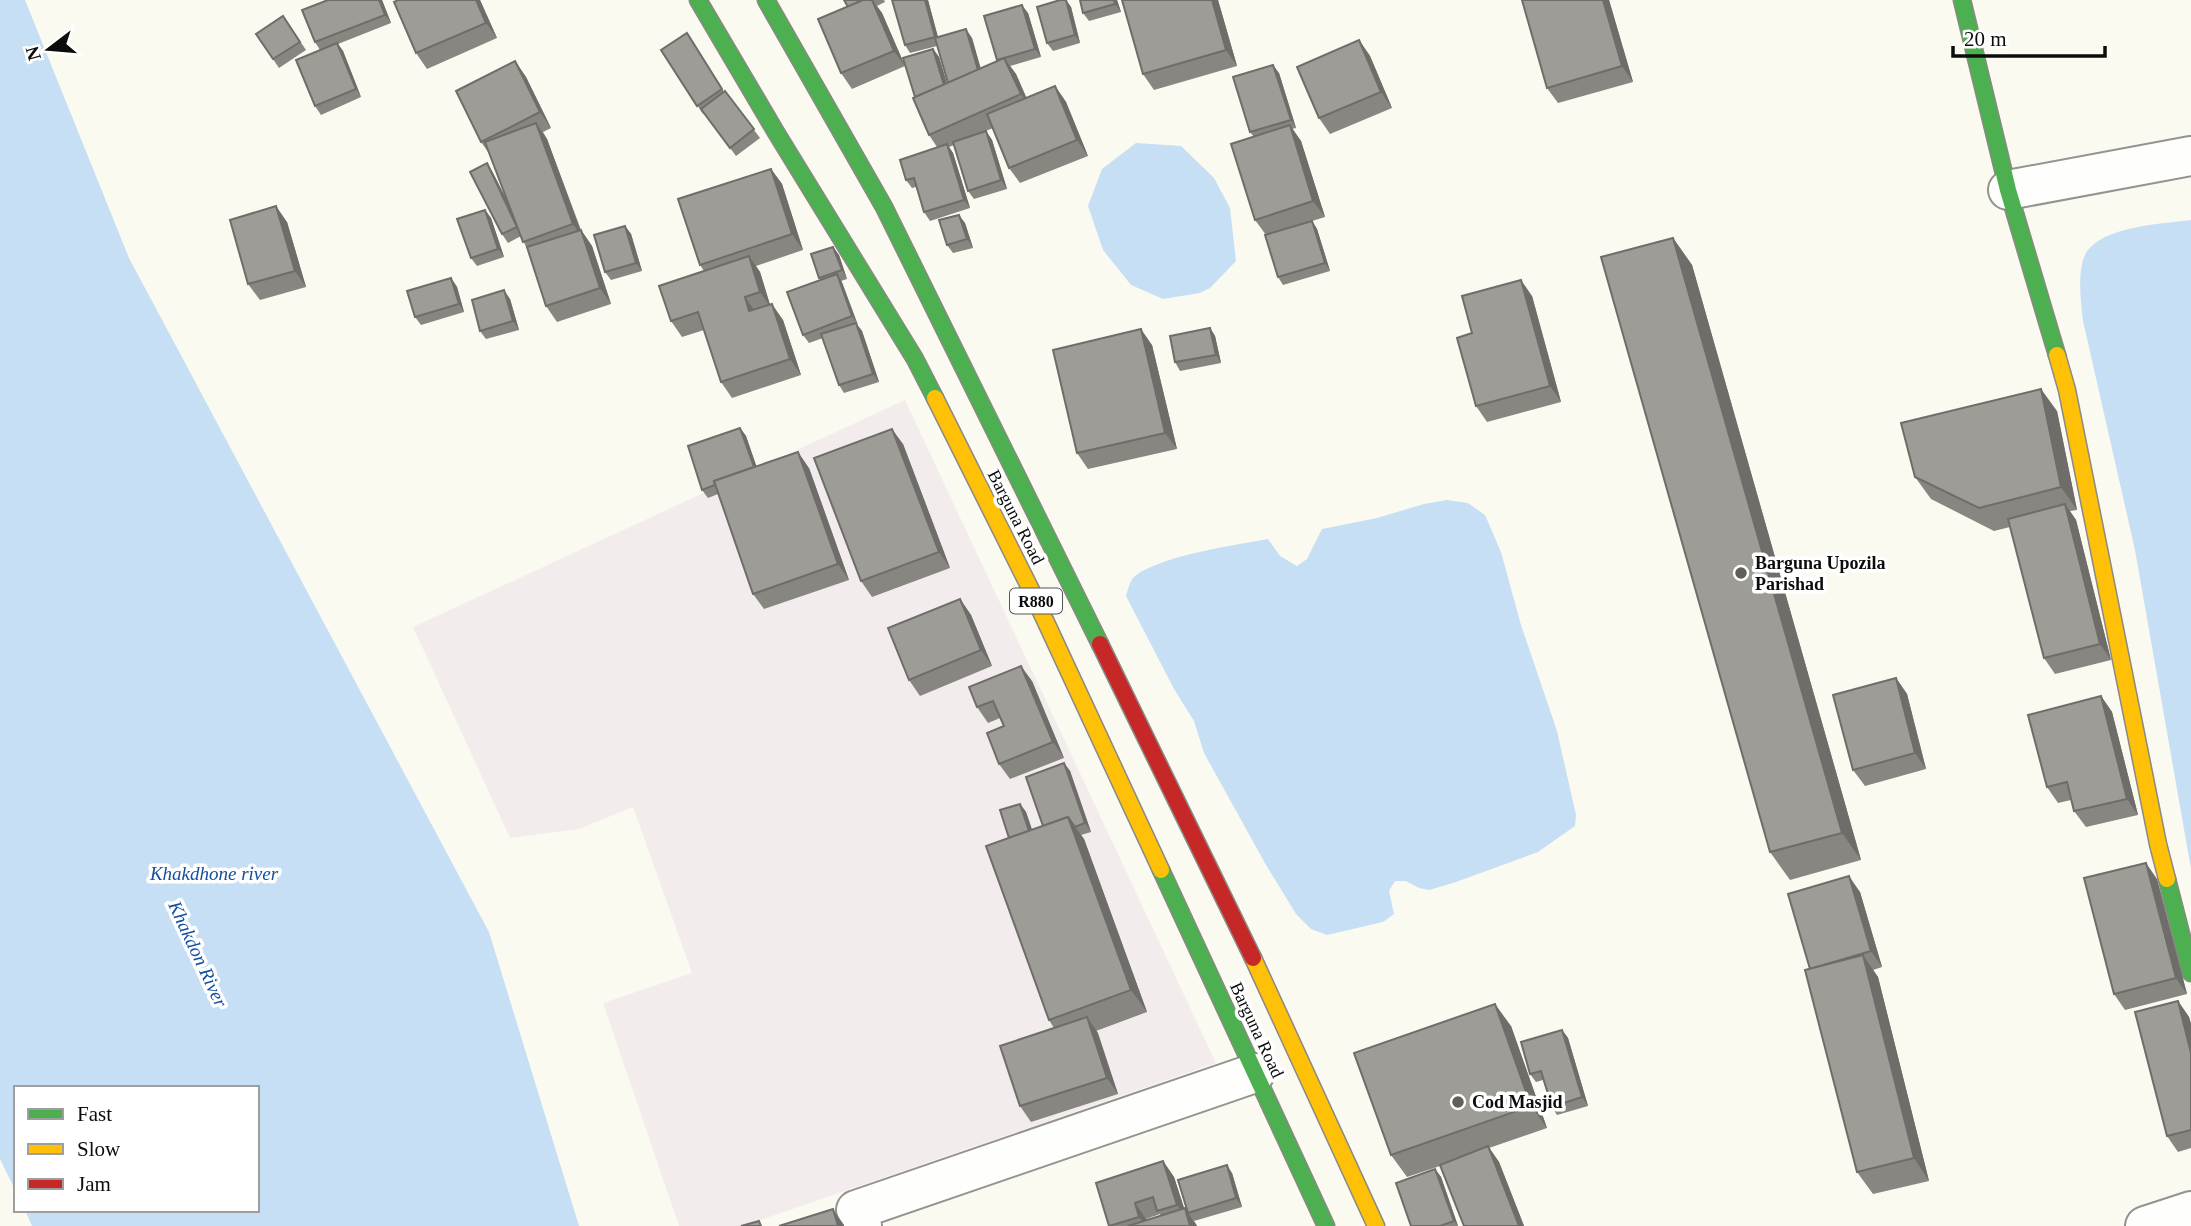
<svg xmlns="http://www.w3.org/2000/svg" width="2191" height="1226" viewBox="0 0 2191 1226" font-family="'Times New Roman',serif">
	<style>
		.industrial { fill: #f3eced }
		.water { fill: #c6dff5 }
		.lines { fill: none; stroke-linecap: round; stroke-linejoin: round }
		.street-casing { stroke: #94938f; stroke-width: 42 }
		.fast-casing { stroke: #8a8a85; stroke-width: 19 }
		.slow-casing { stroke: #8a8a85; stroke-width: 19 }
		.jam-casing { stroke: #8a8a85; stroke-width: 19 }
		.street { stroke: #fefefd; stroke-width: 38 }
		.fast { stroke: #4caf50; stroke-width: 16 }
		.slow { stroke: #ffc107; stroke-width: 16 }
		.jam { stroke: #c62828; stroke-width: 16 }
		.wall { fill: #888681; fill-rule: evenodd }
		.shaded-wall { fill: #6f6d69 }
		.building { fill: #9e9c96; stroke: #6f6d69; stroke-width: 2 }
		.poi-dot { fill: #605f5c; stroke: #fff; stroke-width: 2.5 }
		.labels { text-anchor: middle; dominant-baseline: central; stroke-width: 7; stroke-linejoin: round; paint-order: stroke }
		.shield { fill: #fff; stroke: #555; stroke-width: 2 }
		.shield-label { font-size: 16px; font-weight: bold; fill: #0c0c0c }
		.street-label { font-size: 18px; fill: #0c0c0c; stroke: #fff }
		.poi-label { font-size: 18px; font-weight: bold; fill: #0c0c0c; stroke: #fff; text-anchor: start }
		.water-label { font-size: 19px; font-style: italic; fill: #1350a1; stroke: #fff }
	</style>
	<rect width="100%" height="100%" fill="#fbfaf0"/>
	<polygon class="industrial" points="905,400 1216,1063 743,1226 679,1226 603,1003 692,973 633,807 579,829 510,838 413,627"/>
	<g class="water">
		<polygon points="0,0 25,0 129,258 489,932 579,1226 32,1226 25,1210 257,1210 257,1088 16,1088 16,1192 0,1159"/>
		<polygon points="1136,143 1181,146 1214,178 1230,208 1236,261 1210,288 1200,293 1163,299 1131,285 1103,250 1088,206 1102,169"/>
		<path d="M2191 220V869L2135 550 2083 321C2081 303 2077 272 2085 255 2100 226 2162 224 2191 220Z"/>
		<path d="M1447 500 1468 503 1485 515 1501 552 1521 625 1557 731 1576 815 1575 826 1538 852 1453 883 1429 890 1419 888 1406 881H1395L1389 891 1394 914 1383 922 1327 935 1311 929 1296 914 1266 865 1204 753 1194 721 1174 689 1126 596C1128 590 1130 580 1135 576 1160 556 1235 545 1268 539L1280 556 1297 566 1307 559 1322 529 1377 518 1424 504Z"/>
	</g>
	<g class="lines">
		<defs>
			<g id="street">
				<polyline points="2008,190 2191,156"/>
				<polyline points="862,1226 856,1210 1255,1073"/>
				<polyline points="2145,1226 2191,1211"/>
			</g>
			<g id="fast">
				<polyline points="698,0 777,134 915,359 935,398"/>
				<polyline points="766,0 884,207 1100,644"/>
				<polyline points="1962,0 2008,190 2057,355"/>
				<polyline points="1161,870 1326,1226"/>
				<polyline points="2167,879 2191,973"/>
			</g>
			<g id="slow">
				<polyline points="2057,355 2067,390 2158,844 2167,879"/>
				<polyline points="935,398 1031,590 1161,870"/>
				<polyline points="1253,958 1376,1226"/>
			</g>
			<polyline id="jam" points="1100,644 1253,958"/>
		</defs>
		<use href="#street" class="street-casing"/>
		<use href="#fast" class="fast-casing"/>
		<use href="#slow" class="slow-casing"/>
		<use href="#jam" class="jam-casing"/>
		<use href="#street" class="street"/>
		<use href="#fast" class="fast"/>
		<use href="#slow" class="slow"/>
		<use href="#jam" class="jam"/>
	</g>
	<g class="wall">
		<polygon points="382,0 391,23 338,44 343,51 361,97 321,115 315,106 320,50 315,42"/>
		<polygon points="398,0 480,0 497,38 427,69 416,53"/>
		<polygon points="844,0 884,0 885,2 877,6 882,13 905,66 852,89 841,73 848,7"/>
		<polygon points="892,0 928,0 938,37 972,38 981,69 998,61 997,60 1028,13 1041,57 1010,66 1016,74 1026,98 1055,86 1066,102 1088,156 1020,183 1009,168 993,128 981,133 986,131 992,140 1007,189 974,199 968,191 954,145 949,147 953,153 970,208 930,221 924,212 916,187 912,188 906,180 937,147 929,135 915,97 933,49 939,57 947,84 948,83 937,46 910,53 905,45"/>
		<polygon points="1066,0 1071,7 1080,43 1053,51 1047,43"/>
		<polygon points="1117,0 1121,12 1089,21 1083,13"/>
		<polygon points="1122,0 1218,0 1237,66 1154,90 1143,74"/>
		<polygon points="1609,0 1633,82 1558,103 1547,88"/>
		<polygon points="283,16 306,50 279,68 256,34"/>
		<polygon points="687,33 724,92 725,91 760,138 736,156 704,113 703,114 661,50"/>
		<polygon points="1359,40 1370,56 1392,108 1330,134 1319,118"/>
		<polygon points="515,61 526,77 551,128 543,132 547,139 581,230 592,246 611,304 557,322 546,306 527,249 521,236 508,243 502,234 492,171 509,204 491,156 481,142"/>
		<polygon points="1279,73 1296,128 1292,129 1301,141 1325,217 1312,221 1317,229 1330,271 1283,285 1278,277 1266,235 1255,220 1254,137 1250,132"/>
		<polygon points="771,169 782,184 803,250 756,266 760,272 770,305 783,320 801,375 732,398 721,382 704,330 682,337 671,321 704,271 700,265"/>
		<polygon points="485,210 491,218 504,257 477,266 471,258"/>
		<polygon points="287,222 306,287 260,300 248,284"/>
		<polygon points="965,223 973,248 953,253 947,245"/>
		<polygon points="625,226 631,234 642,271 611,280 605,272"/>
		<polygon points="1673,238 1692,265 1861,860 1790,880 1770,852"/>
		<polygon points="833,247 839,255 847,279 841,281 857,325 862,331 879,382 844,393 839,385 823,338 809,343 803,335 821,280 819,278"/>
		<polygon points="451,278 457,287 464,312 421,325 415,317"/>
		<polygon points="1532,296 1561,402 1487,422 1476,406 1472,333"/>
		<polygon points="510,299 519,330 486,339 480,331"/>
		<polygon points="1210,328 1215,336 1221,363 1180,371 1175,362"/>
		<polygon points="1152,345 1177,449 1088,469 1077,453"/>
		<polygon points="2057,411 2077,510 2070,511 2076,520 2111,660 2055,674 2044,658 2010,527 1994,531 1931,499 1915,477"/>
		<polygon points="740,428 746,436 756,467 809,468 849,580 764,609 753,594 718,494 708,498 702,490"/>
		<polygon points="903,444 950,568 872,597 861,581"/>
		<polygon points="960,599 971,615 992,666 920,696 909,680"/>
		<polygon points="1896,678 1907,694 1926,769 1865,786 1853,770"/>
		<polygon points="1032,681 1064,758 1010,779 999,764 1004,726 1000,718 988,723 977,707"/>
		<polygon points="2101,696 2112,712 2138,815 2086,827 2074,811 2071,800 2058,803 2047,787"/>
		<polygon points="1064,763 1070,771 1091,832 1081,835 1084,839 1147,1012 1096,1031 1118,1094 1031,1122 1020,1106 1054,1028 1049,1020 1009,838 1020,804 1026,812 1032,830 1043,826"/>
		<polygon points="2157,879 2187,994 2125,1010 2114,994"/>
		<polygon points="1860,892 1882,967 1873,970 1878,977 1929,1181 1873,1194 1857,1172 1810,969"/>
		<polygon points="2178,1001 2189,1017 2191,1024 2191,1148 2178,1152 2167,1136"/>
		<polygon points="1511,1026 1547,1128 1489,1148 1499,1162 1524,1226 1464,1226 1440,1166 1407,1177 1391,1155"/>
		<polygon points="1562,1030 1568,1038 1588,1106 1557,1115 1552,1107 1543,1080 1536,1082 1530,1074"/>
		<path d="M1163 1161 1174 1177 1184 1208 1197 1226H1109ZM1160 1214 1161 1216 1146 1220V1219Z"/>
		<polygon points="1435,1169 1441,1177 1458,1226 1411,1226"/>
		<polygon points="1232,1173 1242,1207 1194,1221 1188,1213"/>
	</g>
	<g class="shaded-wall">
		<polygon points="379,0 382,0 391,23 385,15"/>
		<polygon points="476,0 480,0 497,38 486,23"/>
		<polygon points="872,0 882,13 905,66 894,51"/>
		<polygon points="925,0 928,0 940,45 935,37"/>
		<polygon points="1066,0 1071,7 1080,43 1075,35"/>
		<polygon points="1114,0 1117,0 1121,12 1115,4"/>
		<polygon points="1212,0 1218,0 1237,66 1226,50"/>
		<polygon points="1603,0 1609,0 1633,82 1622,66"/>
		<polygon points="1022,5 1028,13 1041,57 1035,49"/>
		<polygon points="966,29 972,38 985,85 980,77"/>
		<polygon points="1359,40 1370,56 1392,108 1381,92"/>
		<polygon points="337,43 343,51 361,97 356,89"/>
		<polygon points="933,49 939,57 952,100 946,92"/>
		<polygon points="1004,58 1016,74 1032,110 1021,94"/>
		<polygon points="515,61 526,77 551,128 540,112"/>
		<polygon points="1273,65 1279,73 1296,128 1291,120"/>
		<polygon points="1055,86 1066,102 1088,156 1077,140"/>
		<polygon points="536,123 547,139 584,240 573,224"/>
		<polygon points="1290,125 1301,141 1325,217 1313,201"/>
		<polygon points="986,131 992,140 1007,189 1001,180"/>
		<polygon points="947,144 953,153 970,208 964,200"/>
		<polygon points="487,163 492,171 524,235 518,226"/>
		<polygon points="771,169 782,184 803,250 792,234"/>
		<polygon points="276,206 287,222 306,287 295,271"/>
		<polygon points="485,210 491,218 504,257 498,249"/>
		<polygon points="959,215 965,223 973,248 967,239"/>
		<polygon points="1312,221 1317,229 1330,271 1325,263"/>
		<polygon points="625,226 631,234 642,271 636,263"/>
		<polygon points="581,230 592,246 611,304 600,288"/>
		<polygon points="1673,238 1692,265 1861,860 1842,833"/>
		<polygon points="833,247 839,255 847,279 842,270"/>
		<polygon points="749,256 760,272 771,308 760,292"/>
		<polygon points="837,274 842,282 858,325 852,316"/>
		<polygon points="451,278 457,287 464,312 459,304"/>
		<polygon points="1521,280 1532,296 1561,402 1550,386"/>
		<polygon points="504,290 510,299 519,330 513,321"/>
		<polygon points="745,297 756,313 749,311"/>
		<polygon points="772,304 783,320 801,375 790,359"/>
		<polygon points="856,323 862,331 879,382 873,374"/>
		<polygon points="1210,328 1215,336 1221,363 1216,355"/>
		<polygon points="1141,329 1152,345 1177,449 1165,433"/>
		<polygon points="2041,389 2057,411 2077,510 2061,487"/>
		<polygon points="740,428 746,436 761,479 755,471"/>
		<polygon points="892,429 903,444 950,568 939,552"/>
		<polygon points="798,452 809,468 849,580 838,564"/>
		<polygon points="2065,504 2076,520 2111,660 2100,644"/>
		<polygon points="960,599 971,615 992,666 981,650"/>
		<polygon points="1021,666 1032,681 1064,758 1053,742"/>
		<polygon points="1896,678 1907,694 1926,769 1915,753"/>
		<polygon points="2101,696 2112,712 2138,815 2127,799"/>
		<polygon points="1064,763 1070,771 1091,832 1085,823"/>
		<polygon points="1020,804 1026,812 1039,850 1033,842"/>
		<polygon points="1068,817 1084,839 1147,1012 1131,990"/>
		<polygon points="2146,863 2157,879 2187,994 2176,978"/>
		<polygon points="1849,876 1860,892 1882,967 1871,951"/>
		<polygon points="1863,955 1878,977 1929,1181 1914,1158"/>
		<polygon points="2178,1001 2189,1017 2191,1024 2191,1053"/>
		<polygon points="1495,1004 1511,1026 1547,1128 1531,1106"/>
		<polygon points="1087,1017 1098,1033 1118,1094 1107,1078"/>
		<polygon points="1562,1030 1568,1038 1588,1106 1582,1097"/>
		<polygon points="1488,1146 1499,1162 1524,1226 1519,1226"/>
		<polygon points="1163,1161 1174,1177 1188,1220 1177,1205"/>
		<polygon points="1227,1165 1232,1173 1242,1207 1236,1198"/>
		<polygon points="1435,1169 1441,1177 1458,1226 1454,1221"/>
		<polygon points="1135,1203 1146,1219 1148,1226 1145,1226 1139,1217"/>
		<polygon points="1185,1208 1196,1224 1197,1226 1190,1226"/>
		<polygon points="833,1209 844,1225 844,1226 838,1226"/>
	</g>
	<g class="building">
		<polygon points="328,0 379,0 385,15 315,42 302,10"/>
		<polygon points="398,0 476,0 486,23 416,53 394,2"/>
		<polygon points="844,0 863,0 848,7"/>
		<polygon points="863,0 872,0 894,51 841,73 818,19"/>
		<polygon points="892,0 925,0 935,37 905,45"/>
		<polygon points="1060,0 1066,0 1075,35 1047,43 1037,7"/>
		<polygon points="1080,0 1114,0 1115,4 1083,13"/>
		<polygon points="1122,0 1212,0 1226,50 1143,74"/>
		<polygon points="1522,0 1603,0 1622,66 1547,88"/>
		<polygon points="1022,5 1035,49 997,60 984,16"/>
		<polygon points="283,16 300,42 273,59 256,34"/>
		<polygon points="966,29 978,70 948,83 935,38"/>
		<polygon points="687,33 722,89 697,106 661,50"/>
		<polygon points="1359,40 1381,92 1319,118 1297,67"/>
		<polygon points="337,43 356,89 315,106 296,60"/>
		<polygon points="933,49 944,85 915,97 903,58"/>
		<polygon points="1004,58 1021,94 929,135 913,98"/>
		<polygon points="515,61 540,112 481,142 456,91"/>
		<polygon points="1273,65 1291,120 1250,132 1233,77"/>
		<polygon points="1055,86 1077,140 1009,168 987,114"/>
		<polygon points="725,91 754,129 730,148 701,109"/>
		<polygon points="536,123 573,224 523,242 485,142"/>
		<polygon points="1290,125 1313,201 1255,220 1231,144"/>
		<polygon points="986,131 1001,180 968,191 953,142"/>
		<polygon points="947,144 964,200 924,212 914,178 906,180 900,160"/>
		<polygon points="487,163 517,227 502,234 470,172"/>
		<polygon points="771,169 792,234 700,265 678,199"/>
		<polygon points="276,206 295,271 248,284 230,220"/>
		<polygon points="485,210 498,249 471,258 457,219"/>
		<polygon points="959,215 967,239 947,245 939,220"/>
		<polygon points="1312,221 1325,263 1278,277 1265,235"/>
		<polygon points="625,226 636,263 605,272 594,235"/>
		<polygon points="581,230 600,288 546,306 527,247"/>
		<polygon points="1673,238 1842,833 1770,852 1601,257"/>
		<polygon points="833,247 842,270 819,278 811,254"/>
		<polygon points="749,256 760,292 745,297 749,311 772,304 790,359 721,382 698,312 671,321 659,286"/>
		<polygon points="837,274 852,316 803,335 787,292"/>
		<polygon points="451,278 459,304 415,317 407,291"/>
		<polygon points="1521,280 1550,386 1476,406 1457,338 1472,333 1462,296"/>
		<polygon points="504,290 513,321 480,331 472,300"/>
		<polygon points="856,323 873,374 839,385 821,334"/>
		<polygon points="1210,328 1216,355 1175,362 1170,336"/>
		<polygon points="1141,329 1165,433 1077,453 1053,350"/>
		<polygon points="2041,389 2061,487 1979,508 1915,477 1901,423"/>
		<polygon points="740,428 754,467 714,481 715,485 702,490 688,446"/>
		<polygon points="892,429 939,552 861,581 814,458"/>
		<polygon points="798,452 838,564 753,594 714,481"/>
		<polygon points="2065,504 2100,644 2044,658 2008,519"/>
		<polygon points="960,599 981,650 909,680 888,628"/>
		<polygon points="1021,666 1053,742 999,764 987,733 1004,726 993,701 977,707 969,687"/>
		<polygon points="1896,678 1915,753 1853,770 1833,695"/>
		<polygon points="2101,696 2127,799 2074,811 2067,782 2047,787 2028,715"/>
		<polygon points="1064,763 1085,823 1075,827 1068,817 1043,826 1026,777"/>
		<polygon points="1020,804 1029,831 1009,838 1000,810"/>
		<polygon points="1068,817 1131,990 1049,1020 986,846"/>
		<polygon points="2146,863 2176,978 2114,994 2084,878"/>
		<polygon points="1849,876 1871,951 1810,969 1788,894"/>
		<polygon points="1863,955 1914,1158 1857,1172 1805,970"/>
		<polygon points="2178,1001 2191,1053 2191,1130 2167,1136 2135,1012"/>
		<polygon points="1495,1004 1531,1106 1391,1155 1354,1053"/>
		<polygon points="1087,1017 1107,1078 1020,1106 1000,1046"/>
		<polygon points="1562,1030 1582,1097 1552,1107 1541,1071 1530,1074 1521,1042"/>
		<polygon points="1488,1146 1519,1226 1464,1226 1440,1165"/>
		<polygon points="1163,1161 1177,1205 1157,1211 1153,1197 1135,1203 1139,1217 1109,1226 1096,1183"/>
		<polygon points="1227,1165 1236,1198 1188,1213 1178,1180"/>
		<polygon points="1435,1169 1454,1221 1440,1226 1411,1226 1396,1183"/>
		<polygon points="1185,1208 1190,1226 1128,1226"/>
		<polygon points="833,1209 838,1226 779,1226"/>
		<polygon points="759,1221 761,1226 741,1226"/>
	</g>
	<g class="poi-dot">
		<circle cx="1741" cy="573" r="7"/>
		<circle cx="1458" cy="1102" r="7"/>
	</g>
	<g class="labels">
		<rect class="shield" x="1010" y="588.5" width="52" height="25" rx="5"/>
		<g class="shield-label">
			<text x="1036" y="601">R880</text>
		</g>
		<g class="street-label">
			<text transform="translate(1016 517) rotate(63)">Barguna Road</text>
			<text transform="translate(1257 1030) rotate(65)">Barguna Road</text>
		</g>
		<g class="poi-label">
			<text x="1755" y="563">Barguna Upozila<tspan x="1755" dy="21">Parishad</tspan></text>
			<text x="1472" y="1102">Cod Masjid</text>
		</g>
		<g class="water-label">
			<text x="214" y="873">Khakdhone river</text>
			<text transform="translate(198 954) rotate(65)">Khakdon River</text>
		</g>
	</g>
	<rect x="14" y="1086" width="245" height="126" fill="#ffffff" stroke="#9e9e9e" stroke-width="2"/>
	<rect x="28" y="1109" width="35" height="10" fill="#4caf50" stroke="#9e9e9e" stroke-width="2"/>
	<text x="77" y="1121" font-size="21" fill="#0c0c0c">Fast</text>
	<rect x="28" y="1144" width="35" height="10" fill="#ffc107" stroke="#9e9e9e" stroke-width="2"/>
	<text x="77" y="1156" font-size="21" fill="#0c0c0c">Slow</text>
	<rect x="28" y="1179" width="35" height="10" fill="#c62828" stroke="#9e9e9e" stroke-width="2"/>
	<text x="77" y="1191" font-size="21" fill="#0c0c0c">Jam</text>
	<g transform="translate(49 49) rotate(254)" stroke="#ffffff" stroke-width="5" paint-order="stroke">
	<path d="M0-5L12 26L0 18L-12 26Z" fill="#0c0c0c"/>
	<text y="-10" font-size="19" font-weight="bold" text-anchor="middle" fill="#0c0c0c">N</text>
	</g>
	<path d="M1953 46v10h152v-10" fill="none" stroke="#0c0c0c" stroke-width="3.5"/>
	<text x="1964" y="46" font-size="21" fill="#0c0c0c" stroke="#ffffff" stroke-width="5" paint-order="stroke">20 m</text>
</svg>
